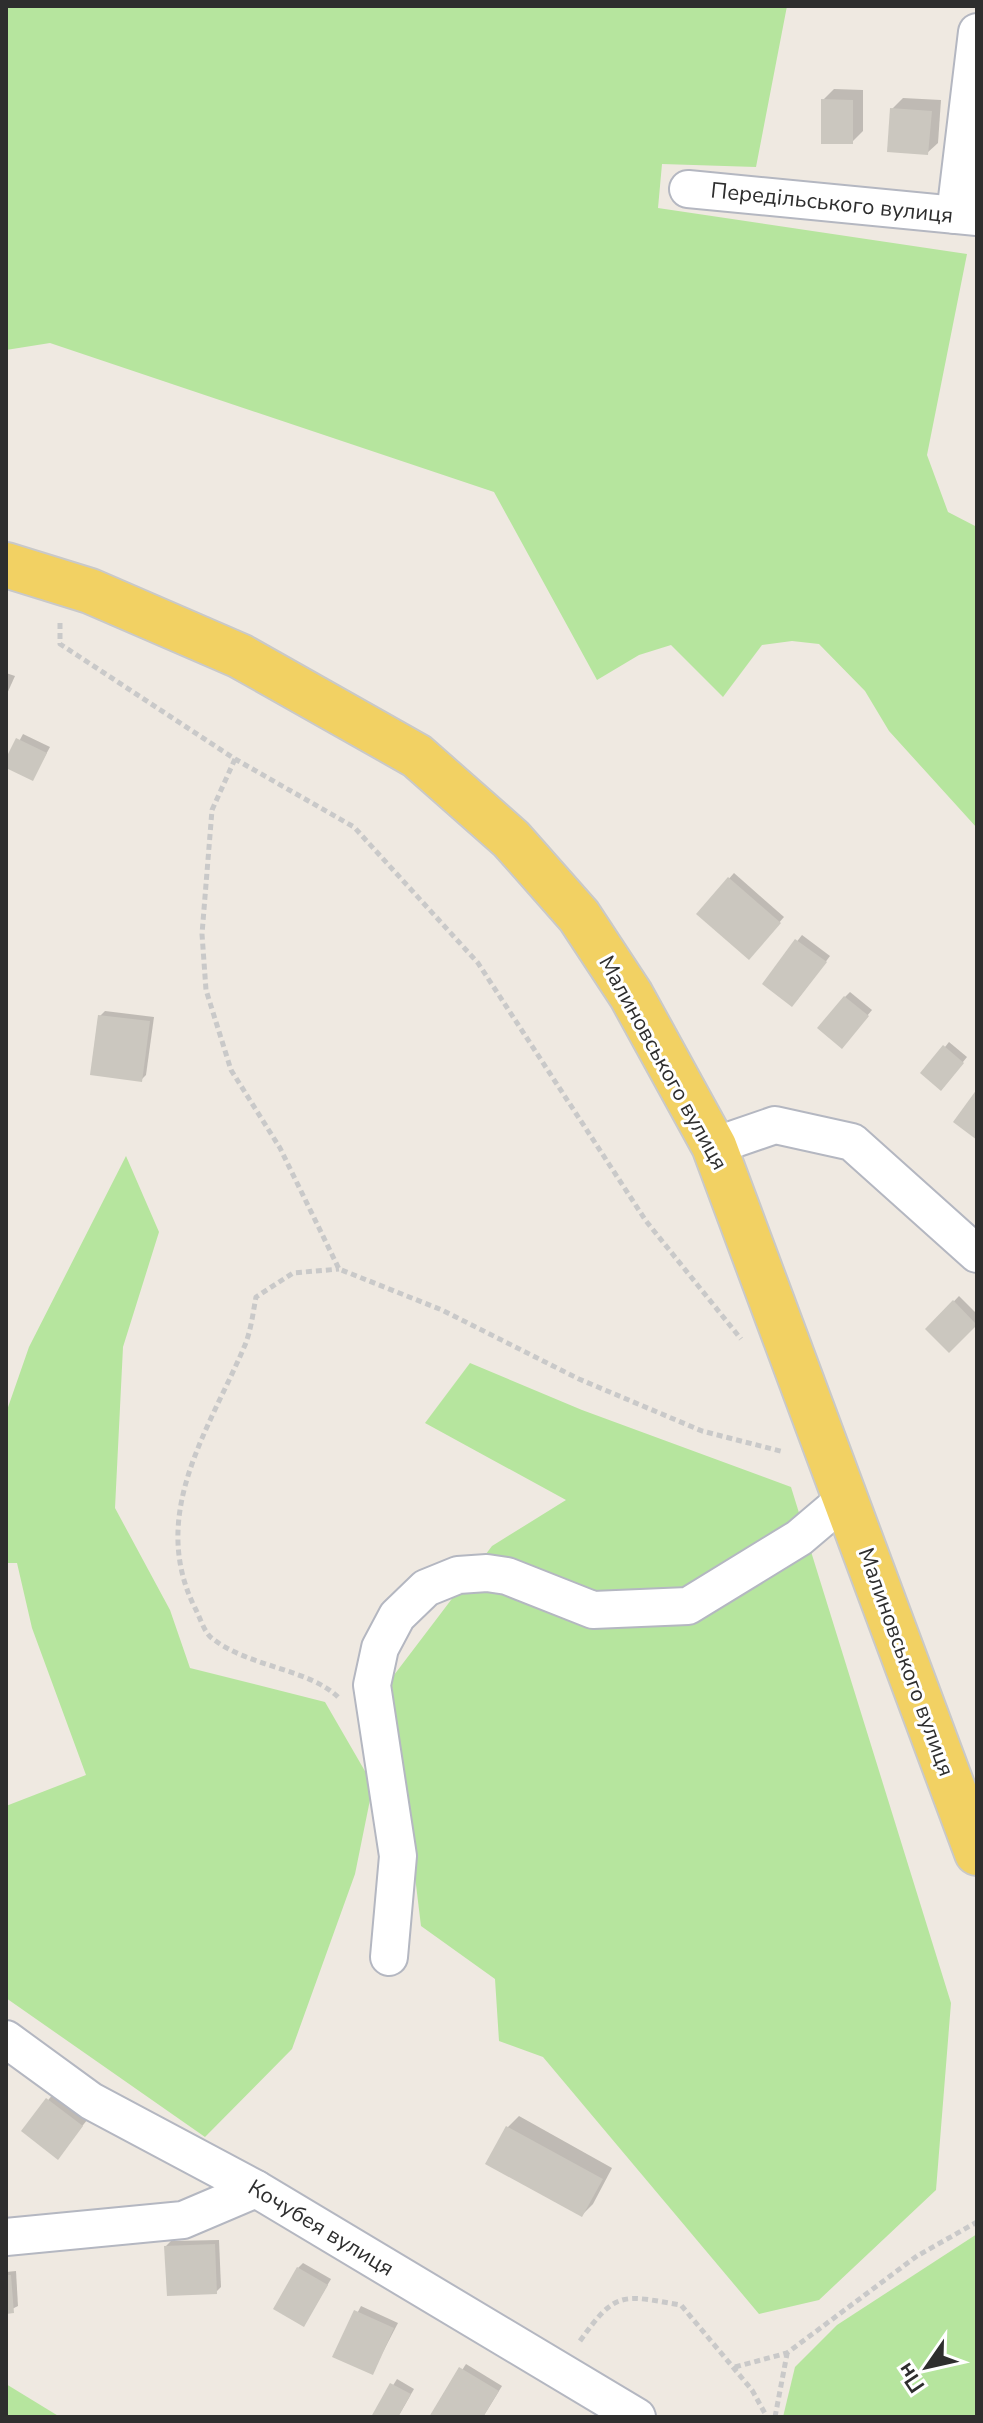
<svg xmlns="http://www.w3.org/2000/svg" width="983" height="2423" viewBox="0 0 983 2423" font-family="'Nunito Sans',sans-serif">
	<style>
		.green { fill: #b6e59e }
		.shadow { fill: #0003 }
		.building { fill: #cbc7bf }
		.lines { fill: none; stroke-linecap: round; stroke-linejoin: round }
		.minor-casing { stroke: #b4b7c1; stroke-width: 40 }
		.major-casing { stroke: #c9c9c9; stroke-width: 48 }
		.path { stroke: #c9c9c9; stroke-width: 5; stroke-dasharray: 6 4; stroke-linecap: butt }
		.minor { stroke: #fff; stroke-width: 36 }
		.major { stroke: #f2d163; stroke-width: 44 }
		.labels { text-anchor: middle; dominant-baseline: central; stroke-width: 6; stroke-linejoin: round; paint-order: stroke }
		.street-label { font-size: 22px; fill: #2e2e2e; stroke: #fff }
	</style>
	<rect width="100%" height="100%" fill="#efe9e1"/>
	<g class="green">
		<polygon points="6,6 787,6 756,167 662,164 658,208 967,254 927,455 948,512 977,527 977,828 889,731 865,691 819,644 792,641 762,645 723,697 671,645 639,655 597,680 494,492 50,343 6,350"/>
		<polygon points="126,1156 159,1232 123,1347 115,1508 170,1610 190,1668 325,1702 373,1785 355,1874 292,2049 205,2137 6,1998 6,1806 86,1775 32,1628 17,1563 6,1563 6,1413 29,1347"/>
		<polygon points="470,1363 582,1410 791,1487 951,2003 936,2190 819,2300 759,2314 543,2057 499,2041 495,1979 421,1926 391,1679 492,1546 566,1500 425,1423"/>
		<polygon points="977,2234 977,2417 783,2417 795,2367 837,2325"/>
		<polygon points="6,2384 60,2417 6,2417"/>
	</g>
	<g class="shadow">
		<polygon points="834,89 863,90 863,131 852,142 823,100"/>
		<polygon points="903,98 941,100 938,143 927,153 892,109"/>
		<polygon points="6,673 15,676 6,696"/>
		<polygon points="23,734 50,747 33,778 6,766"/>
		<polygon points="734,873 784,917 749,957 699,913"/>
		<polygon points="802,935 830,956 797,1000 764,984"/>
		<polygon points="850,992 872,1010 846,1041 845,997"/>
		<polygon points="105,1011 154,1017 146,1075 141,1080 100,1016"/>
		<polygon points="949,1042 967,1057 946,1083 945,1047"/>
		<polygon points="959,1296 977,1314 977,1323 949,1350 928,1329"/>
		<polygon points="58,2088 92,2114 57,2157 23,2131"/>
		<polygon points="519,2116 612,2168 593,2204 582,2215 488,2163 508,2127"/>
		<polygon points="219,2240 221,2287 216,2292 166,2246 171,2241"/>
		<polygon points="303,2263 331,2279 304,2325 298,2268"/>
		<polygon points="16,2271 18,2306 6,2312 6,2272"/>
		<polygon points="361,2306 398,2323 372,2373 335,2356"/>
		<polygon points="466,2364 502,2386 483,2417 432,2417"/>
		<polygon points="397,2379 414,2389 398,2417 373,2417"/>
	</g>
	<g class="building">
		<polygon points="821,99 853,100 853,144 821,144"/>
		<polygon points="890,108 932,111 928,155 887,152"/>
		<polygon points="16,738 47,753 33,781 6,768 6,758"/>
		<polygon points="728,877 781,923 749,960 696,914"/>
		<polygon points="795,939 827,962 792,1007 762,984"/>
		<polygon points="844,996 869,1016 842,1049 817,1028"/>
		<polygon points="98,1015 150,1021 142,1082 90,1075"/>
		<polygon points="943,1045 964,1063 941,1091 920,1073"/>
		<polygon points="977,1089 977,1140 953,1122"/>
		<polygon points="953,1300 977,1325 949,1353 925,1329"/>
		<polygon points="46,2098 83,2126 58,2160 21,2131"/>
		<polygon points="506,2126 603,2179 582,2217 485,2164"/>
		<polygon points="215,2244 217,2294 167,2296 164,2246"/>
		<polygon points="297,2267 328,2285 304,2327 273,2309"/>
		<polygon points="6,2275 11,2275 14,2313 6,2314"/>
		<polygon points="354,2310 394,2328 373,2375 332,2357"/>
		<polygon points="459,2367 499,2391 483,2417 429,2417"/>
		<polygon points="390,2383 411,2394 398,2417 371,2417"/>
	</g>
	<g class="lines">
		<defs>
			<g id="minor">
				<polyline points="688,189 977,217"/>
				<polyline points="955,215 977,32"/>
				<polyline points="714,1146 775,1125 852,1142 977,1254"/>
				<polyline points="389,1957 398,1856 372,1685 380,1648 397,1616 426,1588 458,1575 487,1573 507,1576 593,1610 688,1606 799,1538 845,1499"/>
				<polyline points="6,2039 91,2101 256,2189 637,2417"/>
				<polyline points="6,2237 183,2220 256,2189"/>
			</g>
			<polyline id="major" points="6,565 90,591 240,656 417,756 511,839 579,916 631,995 714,1146 977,1853"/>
		</defs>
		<use href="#minor" class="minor-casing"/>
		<use href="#major" class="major-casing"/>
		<g class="path">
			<polyline points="60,623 60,644 235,759 354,827 478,963 646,1221 741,1339"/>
			<polyline points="235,759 212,810 202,934 206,990 231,1070 280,1148 339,1269 442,1310 579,1379 702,1431 784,1452"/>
			<path d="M338 1697C309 1669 249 1667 213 1639 204 1633 200 1617 195 1608 148 1514 209 1430 245 1345 251 1330 253 1313 256 1297L293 1273 339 1269"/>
			<path d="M580 2341C616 2290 622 2295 681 2305L752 2390 767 2417"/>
			<polyline points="735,2367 787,2353 917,2256 977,2222"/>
			<polyline points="775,2417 787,2354"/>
		</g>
		<use href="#minor" class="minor"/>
		<use href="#major" class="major"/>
	</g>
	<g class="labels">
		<g class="street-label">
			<text transform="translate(832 203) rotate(6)">Передільського вулиця</text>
			<text transform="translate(663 1063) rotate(61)">Малиновського вулиця</text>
			<text transform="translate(906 1662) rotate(70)">Малиновського вулиця</text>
			<text transform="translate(321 2228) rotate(31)">Кочубея вулиця</text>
		</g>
	</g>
	<rect width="983" height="2423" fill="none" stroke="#2e2e2e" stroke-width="16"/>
	<g transform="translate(927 2367) rotate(236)" stroke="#ffffff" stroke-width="6" paint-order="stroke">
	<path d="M0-6L14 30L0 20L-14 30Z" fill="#2e2e2e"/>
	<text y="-12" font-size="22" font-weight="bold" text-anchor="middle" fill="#2e2e2e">Пн</text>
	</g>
</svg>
